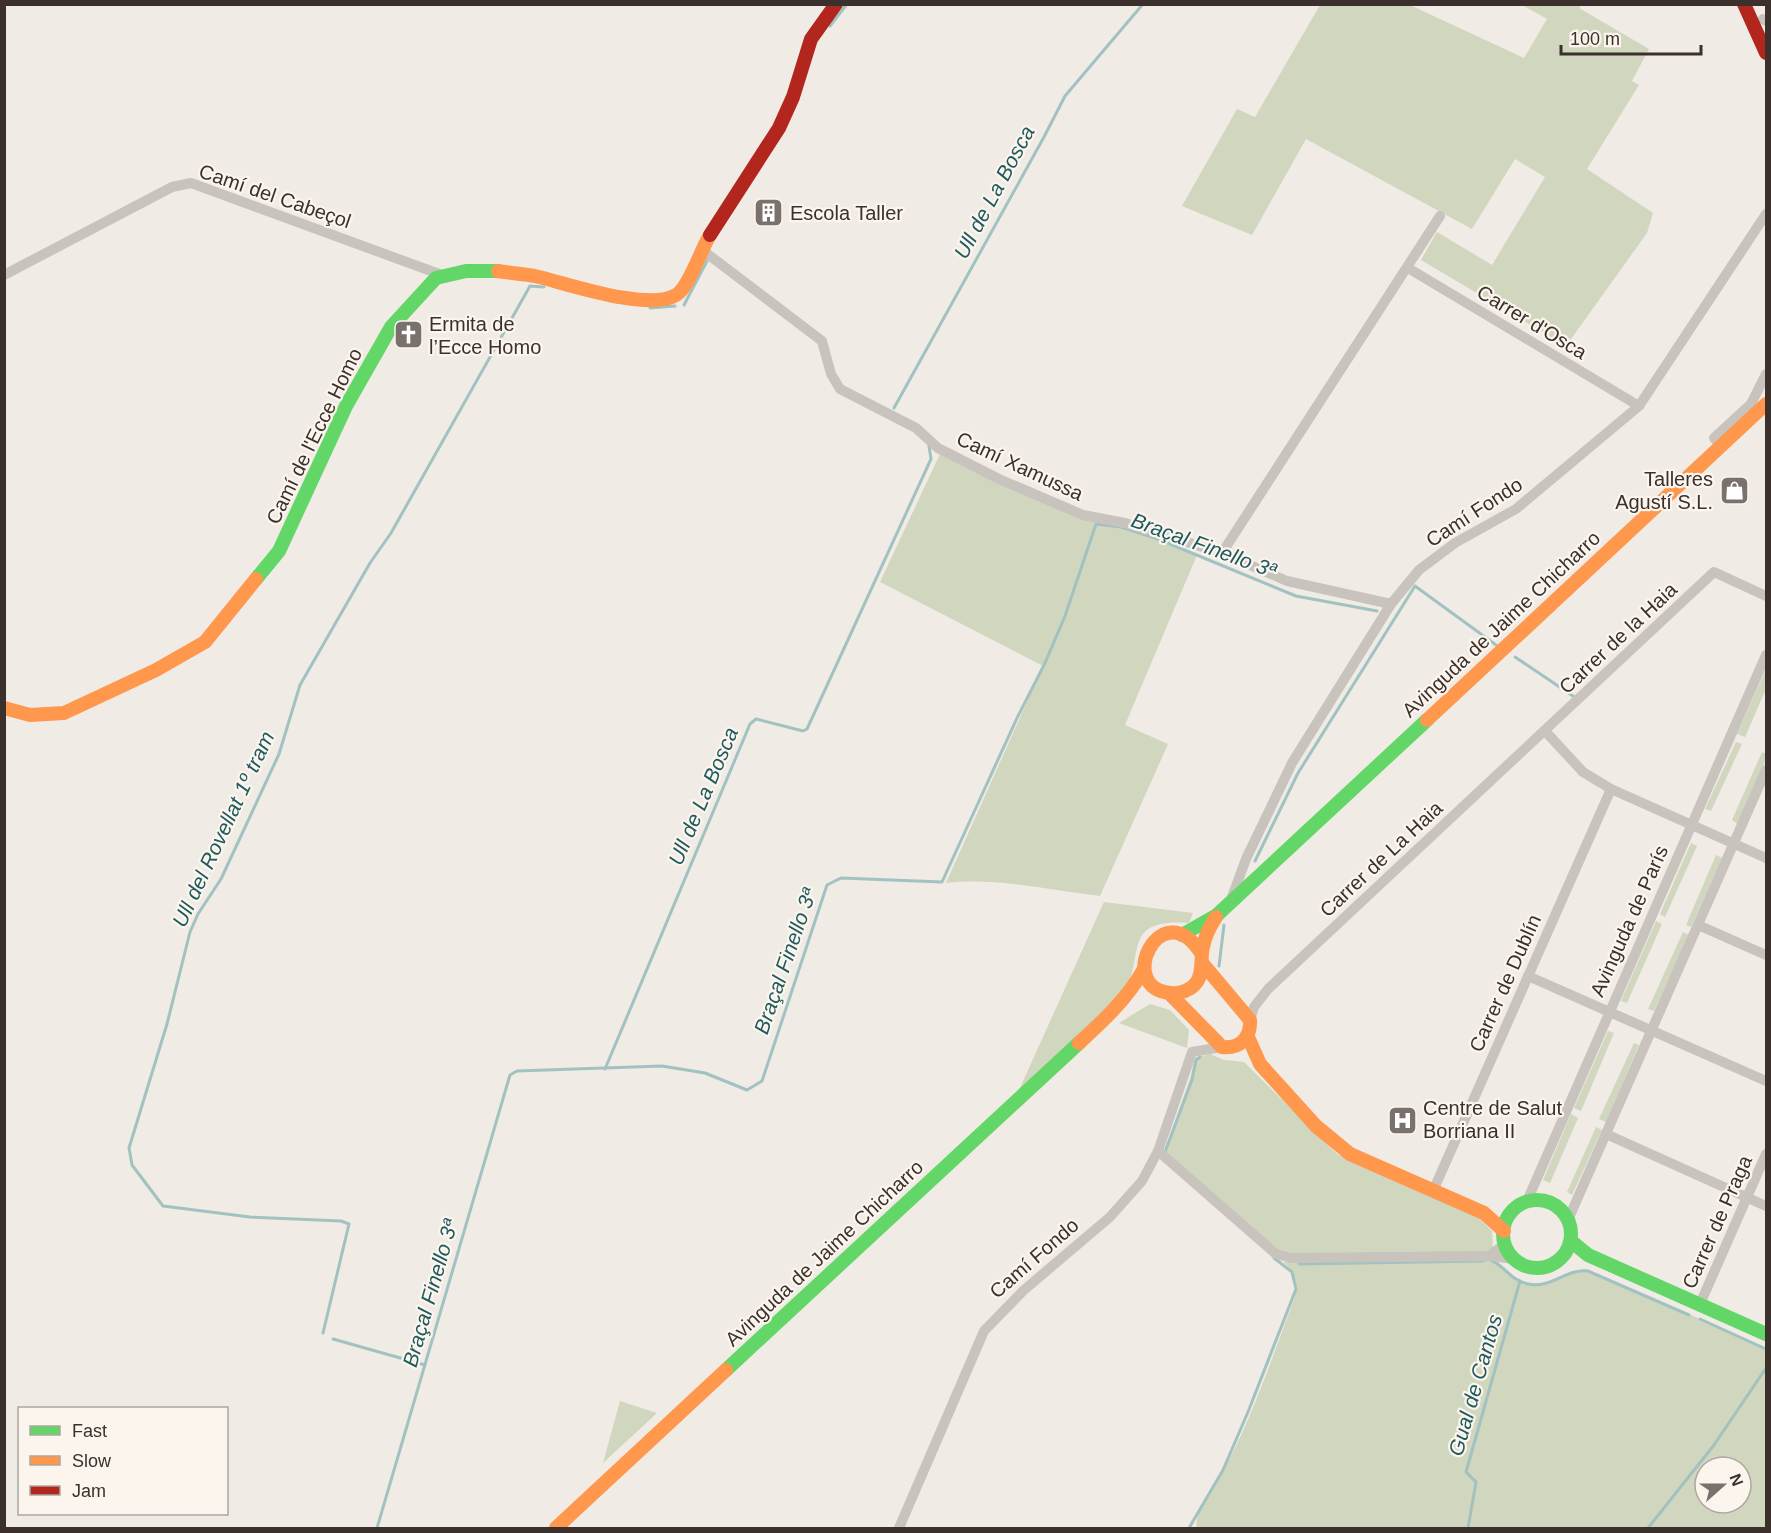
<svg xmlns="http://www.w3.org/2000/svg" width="1771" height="1533" viewBox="0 0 1771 1533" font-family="Helvetica,sans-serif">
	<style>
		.green { fill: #d1d6bf; fill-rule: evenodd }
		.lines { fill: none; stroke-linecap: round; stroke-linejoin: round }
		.stream { stroke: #a1c2c1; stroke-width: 3 }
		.street { stroke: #c9c3be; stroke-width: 10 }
		.fast { stroke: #63d668; stroke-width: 14 }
		.slow { stroke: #ff974d; stroke-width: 14 }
		.jam { stroke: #b3261e; stroke-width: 14 }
		.labels { text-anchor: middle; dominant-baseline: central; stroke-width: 4.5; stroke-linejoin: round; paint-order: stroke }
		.street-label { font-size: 20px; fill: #3b302b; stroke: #fbf5ee }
		.poi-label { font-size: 20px; fill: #3b302b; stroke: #fbf5ee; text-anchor: start }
		.water-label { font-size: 21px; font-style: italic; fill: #1f5a5e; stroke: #fbf5ee }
	</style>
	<rect width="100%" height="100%" fill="#f0ebe5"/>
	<g class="green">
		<polygon points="1320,5 1410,5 1524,58 1547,19 1522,5 1581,5 1579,8 1649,49 1632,81 1639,85 1587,169 1653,213 1647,233 1566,346 1421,260 1437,232 1492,265 1545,177 1515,159 1472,229 1306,139 1252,235 1182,206 1237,109 1255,117"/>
		<path d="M940 454 1097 523 1121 527 1197 555 1125 725 1168 744 1100 896C1050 890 996 877 946 883L1043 666 880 582Z"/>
		<polygon points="1766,669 1766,689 1745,737 1737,734"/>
		<polygon points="1736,742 1742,744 1711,811 1705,809"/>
		<polygon points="1762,752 1766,754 1766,759 1738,824 1732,820"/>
		<polygon points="1691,843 1697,846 1665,917 1660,914"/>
		<polygon points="1716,855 1722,858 1691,927 1686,925"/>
		<path d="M1104 902 1193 913 1189 923C1120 918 1146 956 1124 992L1019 1090Z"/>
		<polygon points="1656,921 1662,924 1627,1003 1621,1001"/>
		<polygon points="1683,932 1689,935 1654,1011 1648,1009"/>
		<polygon points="1150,1004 1170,1010 1189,1030 1187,1048 1119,1023"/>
		<polygon points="1608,1031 1614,1033 1581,1111 1574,1108"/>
		<polygon points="1634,1043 1639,1045 1606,1122 1599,1119"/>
		<polygon points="1210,1054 1224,1060 1244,1062 1337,1154 1479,1218 1492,1231 1493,1247 1488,1251 1469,1254 1299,1255 1281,1252 1164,1151 1190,1079 1195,1058"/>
		<polygon points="1571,1114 1578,1118 1550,1183 1543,1180"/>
		<polygon points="1596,1127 1602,1130 1572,1195 1567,1192"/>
		<path d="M1488 1260C1506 1264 1511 1282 1534 1284 1554 1285 1569 1268 1589 1270L1766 1348V1528H1197C1193 1512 1214 1489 1221 1475 1252 1419 1272 1358 1294 1299 1298 1283 1296 1273 1283 1262ZM1705 1467H1741V1503H1705Z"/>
		<polygon points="620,1401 657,1413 603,1463"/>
	</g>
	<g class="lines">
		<g class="stream">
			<polyline points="830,26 847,4"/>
			<polyline points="684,305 708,259"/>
			<polyline points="650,308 675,306"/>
			<polyline points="894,408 1044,137 1065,96 1143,4"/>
			<polyline points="1515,657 1573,696"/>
			<polyline points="1255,861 1298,773 1415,586 1496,645"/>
			<polyline points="1219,966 1224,925"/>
			<polyline points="605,1069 750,724 756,719 803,731 807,729 931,459 929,446"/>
			<polyline points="1165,1152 1192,1080 1196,1060 1200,1057"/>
			<path d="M1492 1261C1505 1266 1510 1280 1528 1284 1551 1289 1567 1268 1588 1271L1689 1315"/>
			<polyline points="1299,1264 1483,1261"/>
			<polyline points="1700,1319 1766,1349"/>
			<polyline points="323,1333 349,1224 341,1221 250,1217 163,1206 132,1165 129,1148 167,1024 190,932 198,914 221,879 279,754 300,685 370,563 391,533 530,286 544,287"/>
			<polyline points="333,1339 425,1365"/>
			<polyline points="377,1528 510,1075 517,1071 662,1066 705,1073 747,1090 762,1081 827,885 841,878 942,882 1017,718 1045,663 1065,616 1096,524 1121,527 1158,539 1296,596 1377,611"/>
			<polyline points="1189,1528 1223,1470 1248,1412 1296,1289 1292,1272 1274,1258"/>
			<polyline points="1468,1528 1476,1482 1466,1472 1520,1281"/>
			<polyline points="1648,1528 1714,1445 1766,1368"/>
		</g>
		<g class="street">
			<polyline points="1763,19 1766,21"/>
			<polyline points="701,249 822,341 831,374 840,389 916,428 938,448 999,479 1083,515 1125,523 1222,553 1287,581 1391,604"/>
			<polyline points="1408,268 1639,406"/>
			<polyline points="4,275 172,187 191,183 442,275"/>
			<polyline points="1721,446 1714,438 1751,404 1766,374"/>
			<polyline points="1222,553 1440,216"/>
			<polyline points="1545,731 1583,772 1611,789 1766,858"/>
			<polyline points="1232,897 1246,859 1292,763 1391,604 1419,570 1455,543 1516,509 1639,406 1766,214"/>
			<polyline points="1698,925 1766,955"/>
			<polyline points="1528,976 1766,1081"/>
			<polyline points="1250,1020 1254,1007 1268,989 1714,572 1766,596"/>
			<polyline points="1606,1134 1766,1206"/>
			<polyline points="1158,1151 1276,1254 1291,1258 1489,1256 1515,1259"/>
			<polyline points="1433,1191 1611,789"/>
			<polyline points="1527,1201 1766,655"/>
			<polyline points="1568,1220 1766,770"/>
			<polyline points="1489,1256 1505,1244"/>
			<polyline points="1700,1304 1766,1154"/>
			<polyline points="899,1528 984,1331 1024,1290 1110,1217 1142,1181 1158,1151 1192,1052 1222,1047"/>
		</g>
		<g class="fast">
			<polyline points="256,579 279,551 346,406 391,327 436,278 466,271 498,271"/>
			<polyline points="1182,935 1217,915 1427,720"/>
			<circle cx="1537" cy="1234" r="34"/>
			<polyline points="1571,1241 1588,1255 1766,1334"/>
			<polyline points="726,1370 1079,1043"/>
		</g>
		<g class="slow">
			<path d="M498 271C510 273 523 274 535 276 566 283 648 312 676 295 689 288 701 249 710 235"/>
			<polyline points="4,708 30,715 64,713 156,670 205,642 256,579"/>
			<polyline points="1427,720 1766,404"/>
			<path d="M1201 953C1161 891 1114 989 1171 993 1180 994 1191 990 1196 983 1204 973 1200 958 1203 947 1205 936 1210 926 1216 917"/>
			<path d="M1169 993 1222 1047C1240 1049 1251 1038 1250 1020L1203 964"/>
			<polyline points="1248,1037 1260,1064 1316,1126 1350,1154 1484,1213 1504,1231"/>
			<path d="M1079 1043C1104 1020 1127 999 1144 969"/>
			<polyline points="556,1528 726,1370"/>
		</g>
		<g class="jam">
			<polyline points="1744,4 1766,53"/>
			<polyline points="710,235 779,128 793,97 811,39 836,4"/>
		</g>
	</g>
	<defs>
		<symbol id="building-square" viewBox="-11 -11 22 22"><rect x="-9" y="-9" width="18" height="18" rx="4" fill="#7a716c" stroke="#fbf5ee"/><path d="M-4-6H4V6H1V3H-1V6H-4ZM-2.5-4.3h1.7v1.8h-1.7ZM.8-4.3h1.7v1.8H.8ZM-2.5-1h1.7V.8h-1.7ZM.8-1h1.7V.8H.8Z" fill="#fff"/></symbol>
		<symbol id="church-square" viewBox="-11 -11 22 22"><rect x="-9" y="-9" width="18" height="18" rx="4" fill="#7a716c" stroke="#fbf5ee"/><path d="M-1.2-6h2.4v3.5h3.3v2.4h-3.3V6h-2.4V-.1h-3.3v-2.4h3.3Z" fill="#fff"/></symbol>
		<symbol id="shop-square" viewBox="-11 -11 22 22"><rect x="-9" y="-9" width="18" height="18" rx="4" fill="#7a716c" stroke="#fbf5ee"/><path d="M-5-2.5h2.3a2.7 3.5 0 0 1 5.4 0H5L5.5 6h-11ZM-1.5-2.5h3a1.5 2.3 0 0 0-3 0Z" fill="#fff"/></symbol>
		<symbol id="hospital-square" viewBox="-11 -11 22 22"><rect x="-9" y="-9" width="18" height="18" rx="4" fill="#7a716c" stroke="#fbf5ee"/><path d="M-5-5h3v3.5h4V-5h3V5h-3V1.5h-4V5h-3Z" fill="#fff"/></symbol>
	</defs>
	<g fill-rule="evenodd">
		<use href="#building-square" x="752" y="196" width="33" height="33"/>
		<use href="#church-square" x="392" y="318" width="33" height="33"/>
		<use href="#shop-square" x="1718" y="474" width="33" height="33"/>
		<use href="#hospital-square" x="1386" y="1104" width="33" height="33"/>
	</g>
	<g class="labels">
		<g class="street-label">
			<text transform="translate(275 196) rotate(19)">Camí del Cabeçol</text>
			<text transform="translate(1532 322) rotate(31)">Carrer d'Osca</text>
			<text transform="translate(314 436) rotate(-64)">Camí de l'Ecce Homo</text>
			<text transform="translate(1020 466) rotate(25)">Camí Xamussa</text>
			<text transform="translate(1474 512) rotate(-33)">Camí Fondo</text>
			<text transform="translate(1501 624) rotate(-43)">Avinguda de Jaime Chicharro</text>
			<text transform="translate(1618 638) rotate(-43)">Carrer de la Haia</text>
			<text transform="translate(1381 859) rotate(-43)">Carrer de La Haia</text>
			<text transform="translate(1629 921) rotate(-66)">Avinguda de París</text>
			<text transform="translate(1505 983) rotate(-66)">Carrer de Dublín</text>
			<text transform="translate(1717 1222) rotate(-66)">Carrer de Praga</text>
			<text transform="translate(824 1253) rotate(-43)">Avinguda de Jaime Chicharro</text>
			<text transform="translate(1034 1258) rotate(-41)">Camí Fondo</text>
		</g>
		<g class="poi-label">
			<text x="790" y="213">Escola Taller</text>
			<text x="429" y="324">Ermita de<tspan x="429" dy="23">l’Ecce Homo</tspan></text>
			<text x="1713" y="479" text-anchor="end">Talleres<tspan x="1713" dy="23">Agustí S.L.</tspan></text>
			<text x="1423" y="1108">Centre de Salut<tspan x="1423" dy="23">Borriana II</tspan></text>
		</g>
		<g class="water-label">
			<text transform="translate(994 192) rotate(-62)">Ull de La Bosca</text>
			<text transform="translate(1204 545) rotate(20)">Braçal Finello 3ª</text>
			<text transform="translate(703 796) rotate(-67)">Ull de La Bosca</text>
			<text transform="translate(223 829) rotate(-65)">Ull del Rovellat 1º tram</text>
			<text transform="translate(785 961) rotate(-71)">Braçal Finello 3ª</text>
			<text transform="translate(430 1293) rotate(-74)">Braçal Finello 3ª</text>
			<text transform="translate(1475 1385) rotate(-74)">Gual de Cantos</text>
		</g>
	</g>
	<rect width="1771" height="1533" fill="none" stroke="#3b302b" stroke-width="12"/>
	<rect x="18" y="1407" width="210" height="108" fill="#fbf5ee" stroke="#aea6a0" stroke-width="1.5"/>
	<rect x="30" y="1426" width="30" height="9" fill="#63d668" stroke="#aea6a0" stroke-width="1.5"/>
	<text x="72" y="1437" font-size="18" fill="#3b302b">Fast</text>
	<rect x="30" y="1456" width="30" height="9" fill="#ff974d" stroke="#aea6a0" stroke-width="1.5"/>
	<text x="72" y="1467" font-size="18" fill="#3b302b">Slow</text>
	<rect x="30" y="1486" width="30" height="9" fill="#b3261e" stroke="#aea6a0" stroke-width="1.5"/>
	<text x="72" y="1497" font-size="18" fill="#3b302b">Jam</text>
	<g transform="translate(1723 1485) rotate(69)"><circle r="28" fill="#fbf5ee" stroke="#aea6a0" stroke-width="1.5"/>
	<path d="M0-4.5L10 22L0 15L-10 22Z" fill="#7a716c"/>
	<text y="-9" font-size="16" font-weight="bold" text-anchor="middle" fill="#3b302b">N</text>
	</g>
	<path d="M1561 45v9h140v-9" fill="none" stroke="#3b302b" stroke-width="3"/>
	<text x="1570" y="45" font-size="18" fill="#3b302b" stroke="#fbf5ee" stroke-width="4.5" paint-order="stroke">100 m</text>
</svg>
